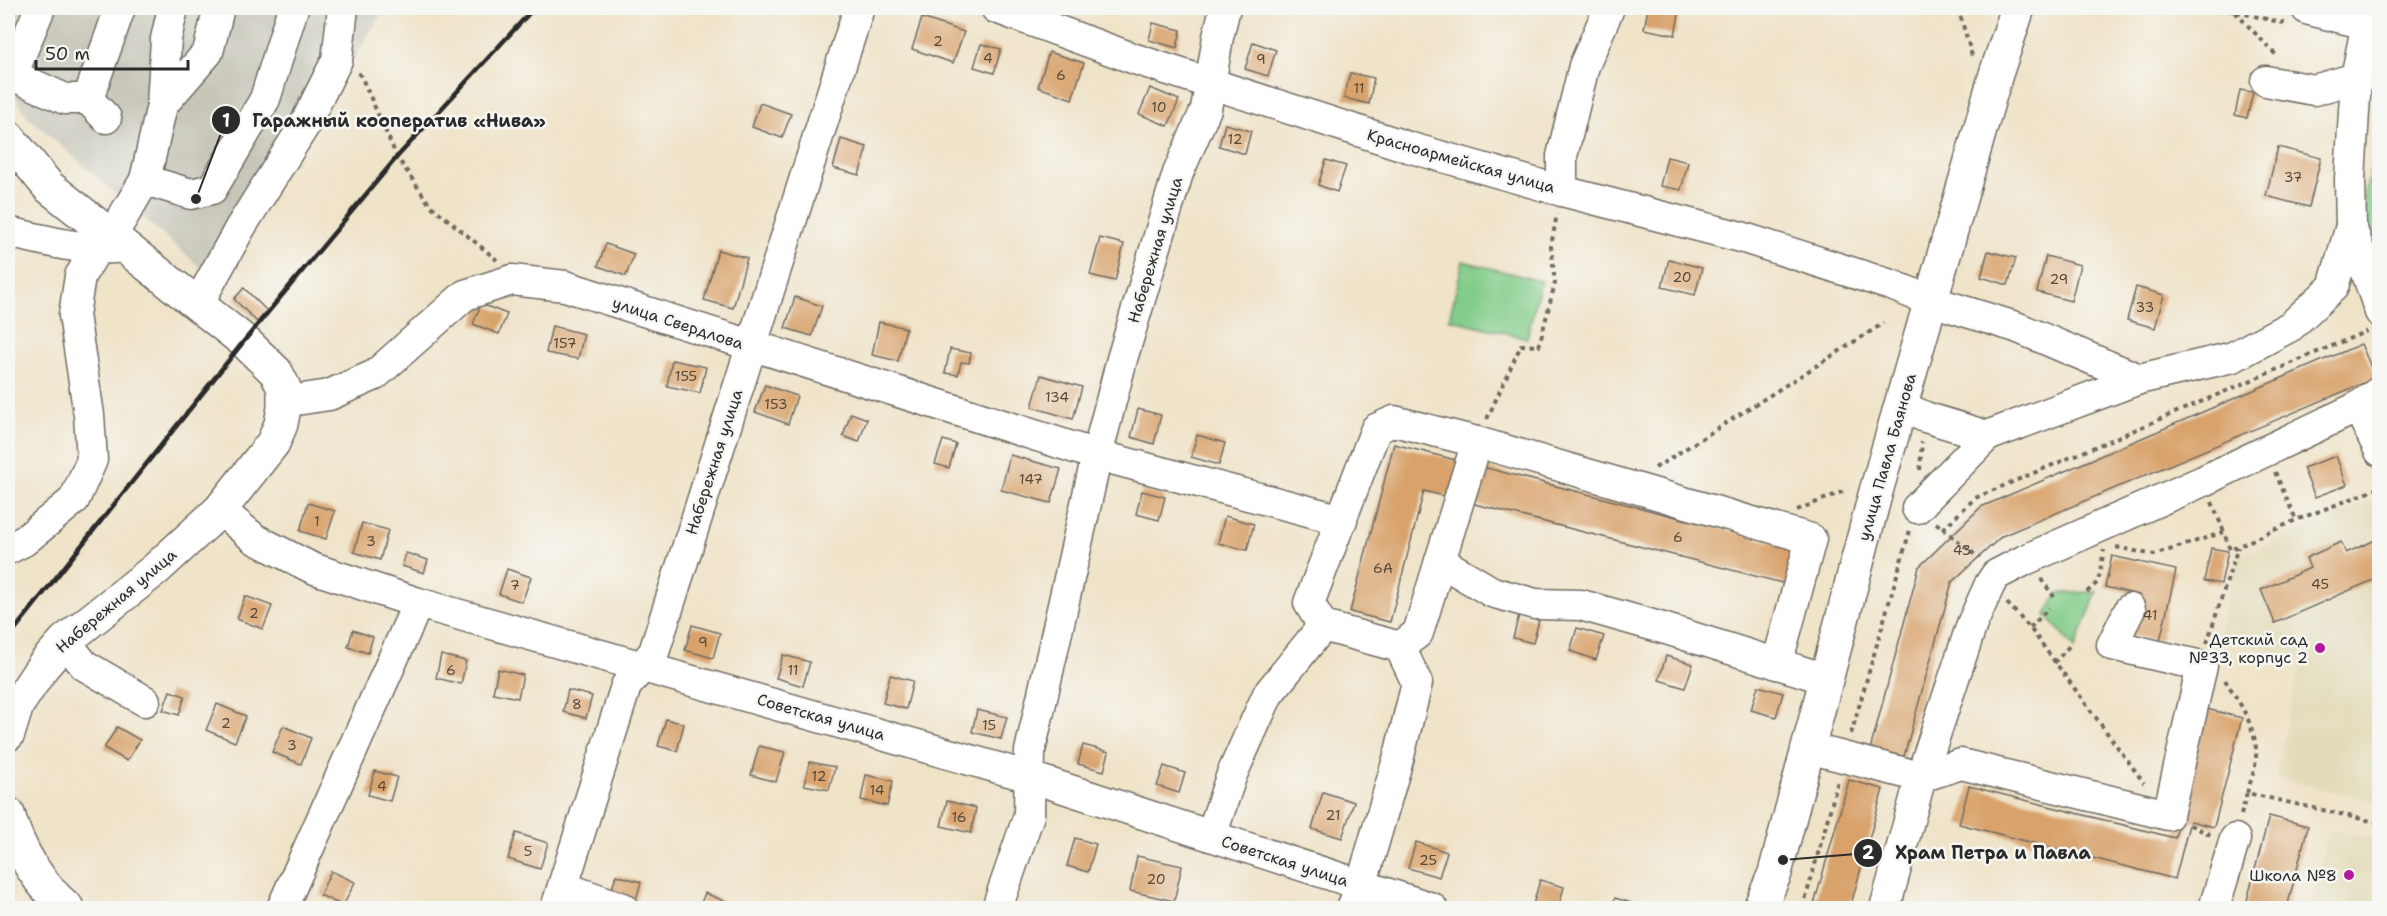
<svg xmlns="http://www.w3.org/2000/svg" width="2387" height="916" viewBox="0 0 2387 916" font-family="'Shantell Sans',sans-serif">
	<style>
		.built { fill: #e3dcba }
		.industrial { fill: #c6c5b8 }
		.green { fill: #82cc89; stroke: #567c5a; stroke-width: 1.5 }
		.building { fill: #d8a26a }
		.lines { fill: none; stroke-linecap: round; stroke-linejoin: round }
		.minor-casing { stroke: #706b62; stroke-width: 33 }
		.major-casing { stroke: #706b62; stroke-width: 36 }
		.highway-casing { stroke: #706b62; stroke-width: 36 }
		.path { stroke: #706b62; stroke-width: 4; stroke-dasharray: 4.5 4.5; stroke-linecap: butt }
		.minor { stroke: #fff; stroke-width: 30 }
		.major { stroke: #fff; stroke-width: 33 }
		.highway { stroke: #fff; stroke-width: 33 }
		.rail { stroke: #2b2b2b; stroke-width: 4.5 }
		.poi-dot { fill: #b5179e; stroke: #f6f6f2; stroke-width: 2 }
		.labels { text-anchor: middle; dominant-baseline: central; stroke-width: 5; stroke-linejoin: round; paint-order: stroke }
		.number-label { font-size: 14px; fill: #56493b }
		.street-label { font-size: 16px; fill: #2b2b2b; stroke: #f6f6f2 }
		.poi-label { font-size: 16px; fill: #2b2b2b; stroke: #f6f6f2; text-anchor: end }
		.leader { fill: none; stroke: #2b2b2b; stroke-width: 2 }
		.callout-dot { fill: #2b2b2b; stroke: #f6f6f2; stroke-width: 2 }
		.mark-label { font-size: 18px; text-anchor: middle; font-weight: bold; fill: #fff }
		.callout-label { font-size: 18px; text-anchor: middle; font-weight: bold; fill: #2b2b2b; stroke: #f6f6f2; stroke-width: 5; stroke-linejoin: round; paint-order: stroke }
	</style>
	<rect width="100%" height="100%" fill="#f6f6f2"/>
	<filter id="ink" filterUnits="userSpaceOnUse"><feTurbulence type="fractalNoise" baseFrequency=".0167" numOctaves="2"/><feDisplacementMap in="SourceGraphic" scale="12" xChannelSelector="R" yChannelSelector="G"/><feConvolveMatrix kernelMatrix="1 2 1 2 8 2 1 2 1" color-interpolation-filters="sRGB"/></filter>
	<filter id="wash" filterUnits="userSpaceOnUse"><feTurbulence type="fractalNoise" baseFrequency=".008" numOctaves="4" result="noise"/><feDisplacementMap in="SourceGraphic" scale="24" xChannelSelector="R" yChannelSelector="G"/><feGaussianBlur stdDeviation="1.35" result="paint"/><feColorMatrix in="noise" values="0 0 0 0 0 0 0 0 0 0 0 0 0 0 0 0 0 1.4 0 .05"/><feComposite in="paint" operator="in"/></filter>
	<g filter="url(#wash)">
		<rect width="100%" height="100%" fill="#efe3c8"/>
		<g class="built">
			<polygon points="2379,497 2379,803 2275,777 2301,659 2218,637 2238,557"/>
			<polygon points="2329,829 2379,841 2379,908 2310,908"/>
		</g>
		<polygon class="industrial" points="8,8 385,8 218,283 27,116 8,84"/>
		<g class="green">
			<polygon points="2379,132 2379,259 2365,226 2362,207"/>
			<polygon points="1463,261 1541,281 1527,338 1449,319"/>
			<polygon points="2097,592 2075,649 2046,615 2058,593"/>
		</g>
		<g id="blocks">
			<g class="building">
				<polygon points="1648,8 1680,10 1675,35 1644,29"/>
				<polygon points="922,18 964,32 953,63 912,49"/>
				<polygon points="1153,23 1181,30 1177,48 1149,40"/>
				<polygon points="1253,42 1276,50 1268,76 1245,69"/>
				<polygon points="981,44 1001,49 994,73 974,67"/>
				<polygon points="1049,52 1084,63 1072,99 1038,87"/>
				<polygon points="1350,73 1374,78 1369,104 1344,98"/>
				<polygon points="1150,88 1179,100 1168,126 1139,114"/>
				<polygon points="2240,90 2253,92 2247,118 2235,115"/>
				<polygon points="760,103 791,114 782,138 752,127"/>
				<polygon points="1225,124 1251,131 1245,154 1219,146"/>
				<polygon points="841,139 867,147 859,175 833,168"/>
				<polygon points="2278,147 2321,158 2309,207 2266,196"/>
				<polygon points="1667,157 1688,162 1681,190 1660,186"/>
				<polygon points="1326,160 1346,166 1337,192 1318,185"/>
				<polygon points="1100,238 1124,244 1115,281 1090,275"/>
				<polygon points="606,244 634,254 626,276 598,266"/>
				<polygon points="718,250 747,258 733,308 704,300"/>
				<polygon points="1988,251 2016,258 2008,285 1981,277"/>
				<polygon points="2046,256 2080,265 2071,301 2037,292"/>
				<polygon points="1669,259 1702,268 1695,295 1662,287"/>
				<polygon points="2136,287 2164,295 2155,328 2127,320"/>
				<polygon points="244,288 267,311 257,322 234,299"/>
				<polygon points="795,297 822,306 812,336 785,328"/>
				<polygon points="481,304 507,314 499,334 473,324"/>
				<polygon points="879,322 906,328 898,361 872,355"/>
				<polygon points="552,326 584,334 578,359 546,353"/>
				<polygon points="2361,344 2380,388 2380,411 2366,382 2002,536 1952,582 1903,760 1870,750 1919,567 1981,507"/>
				<polygon points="950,349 971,353 969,363 961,362 958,375 945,373"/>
				<polygon points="672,360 706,367 700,393 667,386"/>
				<polygon points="1041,375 1082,387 1073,419 1032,407"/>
				<polygon points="765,385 797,396 788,424 755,412"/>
				<polygon points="1138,409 1161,415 1154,444 1131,437"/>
				<polygon points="851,413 867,419 859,442 843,436"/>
				<polygon points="1197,435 1225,443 1219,465 1191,457"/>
				<polygon points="943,440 956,444 949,468 935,464"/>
				<polygon points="1394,444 1799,549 1790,585 1424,491 1390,622 1350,612"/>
				<polygon points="1010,455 1061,469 1051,503 1001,490"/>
				<polygon points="2336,456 2347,485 2315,497 2303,468"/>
				<polygon points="1142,491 1165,497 1159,520 1136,514"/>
				<polygon points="308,503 335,511 326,539 300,531"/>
				<polygon points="1225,516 1254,524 1247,550 1218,543"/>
				<polygon points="362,523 388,530 380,560 354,552"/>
				<polygon points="2380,538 2380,577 2275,623 2261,590 2310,568 2306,558 2341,542 2346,553"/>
				<polygon points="2211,548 2228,551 2221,584 2204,581"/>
				<polygon points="406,553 428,560 424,573 402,566"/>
				<polygon points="2112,556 2176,570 2160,641 2130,635 2139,595 2105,587"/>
				<polygon points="507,569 531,577 522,602 499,594"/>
				<polygon points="245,596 272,606 263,629 237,619"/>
				<polygon points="1519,615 1539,620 1533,643 1513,638"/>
				<polygon points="692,625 720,633 713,658 685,650"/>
				<polygon points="1577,628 1604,636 1596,660 1570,651"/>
				<polygon points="353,630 373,637 368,653 348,647"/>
				<polygon points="441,655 466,661 461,684 436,678"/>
				<polygon points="783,655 810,662 803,686 776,678"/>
				<polygon points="1666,656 1693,664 1685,688 1659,680"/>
				<polygon points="498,669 523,675 518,698 493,693"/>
				<polygon points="890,675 913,681 906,709 883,703"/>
				<polygon points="1758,686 1783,693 1776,717 1751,710"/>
				<polygon points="568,690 592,696 586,718 563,712"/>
				<polygon points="170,691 185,696 179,715 163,710"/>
				<polygon points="217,704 246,716 235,742 206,730"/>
				<polygon points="2207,709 2242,718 2214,827 2190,821 2175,879 1959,824 1969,786 2175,838"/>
				<polygon points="977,710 1007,717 1001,739 972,732"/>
				<polygon points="666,719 684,724 677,751 658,746"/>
				<polygon points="283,726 311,738 301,764 272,752"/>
				<polygon points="117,727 140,740 127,761 104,748"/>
				<polygon points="1083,745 1109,752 1104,771 1078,764"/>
				<polygon points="759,746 785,752 776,782 751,775"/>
				<polygon points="810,762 835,767 829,790 804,785"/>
				<polygon points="1164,766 1185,773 1179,793 1157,786"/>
				<polygon points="375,771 397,777 390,801 368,795"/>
				<polygon points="866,775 893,781 887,806 861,800"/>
				<polygon points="1849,780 1883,789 1850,908 1813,908"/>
				<polygon points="1323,792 1354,802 1342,838 1312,829"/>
				<polygon points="947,801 976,808 971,833 941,826"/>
				<polygon points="2269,816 2308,826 2287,908 2245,908"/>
				<polygon points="516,833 548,843 540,869 508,859"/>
				<polygon points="1075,838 1096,844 1088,872 1067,866"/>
				<polygon points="1416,842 1447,852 1439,877 1408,868"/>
				<polygon points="1137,856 1182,866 1174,901 1130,891"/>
				<polygon points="331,871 355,882 343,906 320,895"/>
				<polygon points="616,875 641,882 635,903 610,896"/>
				<polygon points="1540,880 1564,887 1558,908 1546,908 1533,905"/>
				<polygon points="705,893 734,905 732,908 699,908"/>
				<polygon points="1615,898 1648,908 1612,908"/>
			</g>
		</g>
	</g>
	<g filter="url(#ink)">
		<use href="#blocks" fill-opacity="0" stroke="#706b62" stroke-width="1.5"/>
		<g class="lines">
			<defs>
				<g id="minor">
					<polyline points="996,8 1135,59 1408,147 1562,191 1741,237 1894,286 1931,301 2016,327 2139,379 2233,357 2291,326 2333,287 2351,226"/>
					<polyline points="12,75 65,99 88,99 106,118"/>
					<polyline points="8,76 12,75 40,8"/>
					<polyline points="2356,78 2350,179 2351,226 2380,312"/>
					<polyline points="2266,81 2314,90 2356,78 2367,23"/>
					<polyline points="88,99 120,8"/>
					<polyline points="162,105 208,52 219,8"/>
					<polyline points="145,180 191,194 212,189 265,99 293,8"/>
					<polyline points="1562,191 1562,156 1584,66 1609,8"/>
					<path d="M8 232C43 240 78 250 115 248"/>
					<polyline points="112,235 145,180 162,105 166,39 173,8"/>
					<polyline points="198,304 240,228 304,126 337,60 343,8"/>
					<polyline points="283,402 329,395 375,375 465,295 512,280 565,286 1097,455 1342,520"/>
					<polyline points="1901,406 1925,417 1987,436 2139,379"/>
					<polyline points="2358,407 2380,391"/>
					<polyline points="1477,442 1440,561 1492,592 1535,604 1581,605 1666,629 1826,679"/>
					<polyline points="1917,508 1987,436"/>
					<polyline points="220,510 255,539 312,568 418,603 1030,777 1432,908"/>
					<polyline points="8,549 24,541 74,500 92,460 89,415 74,315 80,276 97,249"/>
					<polyline points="65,641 84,665 145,701"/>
					<polyline points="1400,647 1323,626 1309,603 1376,429 1394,421 1477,442 1811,539 1777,664"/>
					<polyline points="1400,647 1418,633 1440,561"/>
					<polyline points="1808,748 1921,777 1961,764 2168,815 2202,666 2112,645 2130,609"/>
					<polyline points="1211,836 1232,774 1268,694 1323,626"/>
					<polyline points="563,887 623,908"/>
					<polyline points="282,908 418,603"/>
					<polyline points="556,908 626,686 654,652 859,8"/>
					<polyline points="997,908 1029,815 1030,751 1097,455 1122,359 1178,173 1206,109 1218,37 1225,8"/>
					<polyline points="1352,908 1361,886 1399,756 1417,683 1400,647"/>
					<polyline points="1885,908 1921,777 1972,624 1990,584 1996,575 2025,560 2203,481 2358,407 2380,451"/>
					<polyline points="2214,908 2235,839"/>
				</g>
				<g id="major">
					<polyline points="2308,8 2380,26"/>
					<polyline points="1760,908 1775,873 1875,495 1996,74 2018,8"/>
				</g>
				<g id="highway">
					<polyline points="8,137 49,187 244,341 276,372 284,388 284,408 281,424 273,443 220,510 156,569 65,641 43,666 17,705 8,734"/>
					<path d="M8 814C18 849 39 885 67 908"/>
				</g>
			</defs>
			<use href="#minor" class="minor-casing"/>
			<use href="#major" class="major-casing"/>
			<use href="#highway" class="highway-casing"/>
			<g class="path">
				<polyline points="1958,8 1973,59"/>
				<polyline points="2219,8 2288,24"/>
				<polyline points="2235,12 2278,57"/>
				<polyline points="358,73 361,76 397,157 430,205 497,260"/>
				<polyline points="1487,419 1521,345 1539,346 1555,283 1551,246 1557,214"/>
				<polyline points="1655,468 1884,323"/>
				<polyline points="1920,470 1922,442"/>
				<polyline points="2275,472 2296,520"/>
				<polyline points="2212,502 2224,532"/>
				<polyline points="1797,510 1847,490"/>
				<polyline points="1936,523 1979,558"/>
				<polyline points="1943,529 1975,498 2367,331"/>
				<polyline points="2116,547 2154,555 2224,532 2230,550 2296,520 2380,488"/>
				<polyline points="2041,579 2055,598"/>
				<polyline points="2087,592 2098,582 2104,550"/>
				<polyline points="2007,603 2030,628 2144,783"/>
				<polyline points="2030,628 2049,608"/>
				<polyline points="2207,643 2238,547"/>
				<polyline points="2054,663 2071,644"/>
				<path d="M2225 680C2239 701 2258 730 2256 757 2256 769 2250 782 2247 793"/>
				<polyline points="1851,734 1910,530"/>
				<polyline points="2241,815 2247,793 2380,823"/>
				<polyline points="2190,825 2213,836"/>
				<polyline points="1803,908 1838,781"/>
			</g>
			<use href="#minor" class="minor"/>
			<use href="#major" class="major"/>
			<use href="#highway" class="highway"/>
			<polyline class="rail" points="8,638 244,341 397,157 534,8"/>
		</g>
	</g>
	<g class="poi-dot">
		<circle cx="2320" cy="648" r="6"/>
		<circle cx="2349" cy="875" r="6"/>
	</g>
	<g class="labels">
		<g class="number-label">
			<text x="938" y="41">2</text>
			<text x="988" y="58">4</text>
			<text x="1261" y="59">9</text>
			<text x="1061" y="75">6</text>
			<text x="1359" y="88">11</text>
			<text x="1159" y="107">10</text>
			<text x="1235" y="139">12</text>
			<text x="2293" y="177">37</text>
			<text x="1682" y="277">20</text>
			<text x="2059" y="279">29</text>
			<text x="2145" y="307">33</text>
			<text x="565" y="343">157</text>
			<text x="686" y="376">155</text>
			<text x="1057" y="397">134</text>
			<text x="776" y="404">153</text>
			<text x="1031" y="479">147</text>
			<text x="317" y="521">1</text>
			<text x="1678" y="537">6</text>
			<text x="371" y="541">3</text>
			<text x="1962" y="550">43</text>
			<text x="1383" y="568">6А</text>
			<text x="2320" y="584">45</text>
			<text x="515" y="585">7</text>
			<text x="254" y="613">2</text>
			<text x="2150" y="615">41</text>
			<text x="703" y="642">9</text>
			<text x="451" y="670">6</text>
			<text x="793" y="670">11</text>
			<text x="577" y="704">8</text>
			<text x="226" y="723">2</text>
			<text x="989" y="725">15</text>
			<text x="292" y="745">3</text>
			<text x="819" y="776">12</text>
			<text x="382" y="786">4</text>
			<text x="877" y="790">14</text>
			<text x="1333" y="815">21</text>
			<text x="959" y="817">16</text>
			<text x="528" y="851">5</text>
			<text x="1428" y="860">25</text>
			<text x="1156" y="879">20</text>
		</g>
		<g class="street-label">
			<text transform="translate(1461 161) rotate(16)">Красноармейская улица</text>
			<text transform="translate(1155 250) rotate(-73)">Набережная улица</text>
			<text transform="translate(678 323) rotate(18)">улица Свердлова</text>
			<text transform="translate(1887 457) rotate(-74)">улица Павла Баянова</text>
			<text transform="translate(714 462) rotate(-72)">Набережная улица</text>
			<text transform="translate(116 601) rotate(-40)">Набережная улица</text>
			<text transform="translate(821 717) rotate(16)">Советская улица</text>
			<text transform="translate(1285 861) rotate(18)">Советская улица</text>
		</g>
		<g class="poi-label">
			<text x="2308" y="639">Детский сад<tspan x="2308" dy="18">№33, корпус 2</tspan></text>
			<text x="2337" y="875">Школа №8</text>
		</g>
	</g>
	<path class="leader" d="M196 199L226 120M1783 860L1868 853"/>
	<g class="callout-dot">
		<circle cx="196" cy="199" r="6"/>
		<circle cx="1783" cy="860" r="6"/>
		<circle cx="226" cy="120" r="15"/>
		<circle cx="1868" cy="853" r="15"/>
	</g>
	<g class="mark-label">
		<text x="226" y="127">1</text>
		<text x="1868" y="859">2</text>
	</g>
	<g class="callout-label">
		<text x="399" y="127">Гаражный кооператив «Нива»</text>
		<text x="1993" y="859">Храм Петра и Павла</text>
	</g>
	<rect width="2387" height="916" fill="none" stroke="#f6f6f2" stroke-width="30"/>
	<path d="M36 60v9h152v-9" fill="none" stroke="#2b2b2b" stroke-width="3"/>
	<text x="45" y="60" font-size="18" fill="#2b2b2b" stroke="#f6f6f2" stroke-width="4.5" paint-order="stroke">50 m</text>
</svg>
